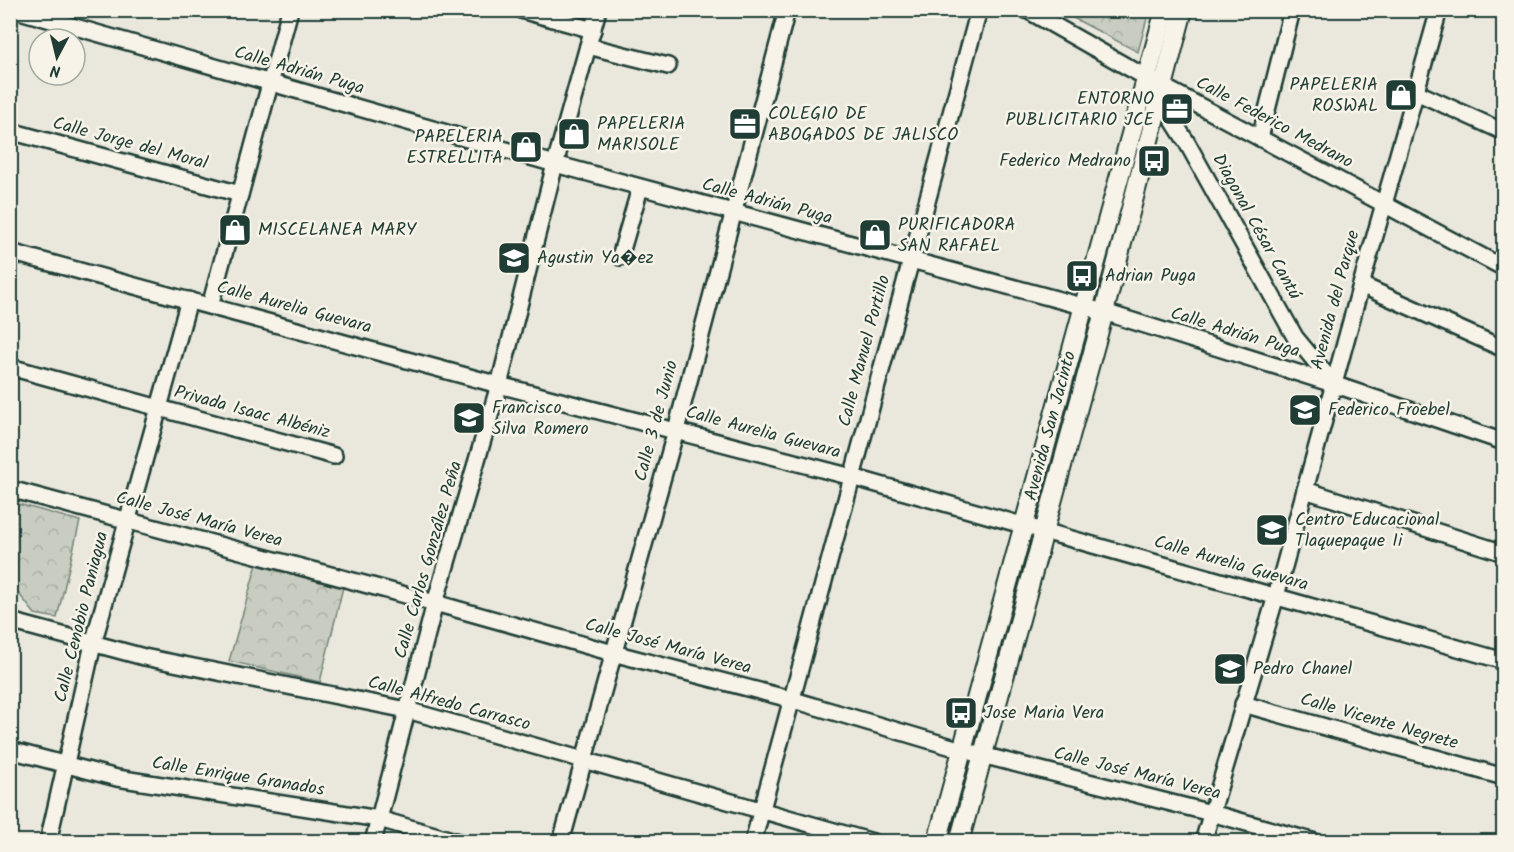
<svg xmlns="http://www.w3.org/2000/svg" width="1514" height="852" viewBox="0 0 1514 852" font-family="Kalam,sans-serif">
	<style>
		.park { fill: url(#park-crowns); stroke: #74847a; stroke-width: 1.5 }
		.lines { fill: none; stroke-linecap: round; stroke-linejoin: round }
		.minor-casing { stroke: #1f3d34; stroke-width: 20 }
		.major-casing { stroke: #1f3d34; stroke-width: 22 }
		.minor { stroke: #f7f3e8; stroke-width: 15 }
		.major { stroke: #f7f3e8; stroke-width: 18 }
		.labels { text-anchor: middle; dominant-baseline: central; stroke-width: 5; stroke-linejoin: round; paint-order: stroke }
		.street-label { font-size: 18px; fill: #1f3d34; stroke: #f7f3e8 }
		.poi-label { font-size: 18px; fill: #1f3d34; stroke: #f7f3e8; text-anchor: start }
	</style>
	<defs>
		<pattern id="park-crowns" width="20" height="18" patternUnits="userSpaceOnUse" patternTransform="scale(1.5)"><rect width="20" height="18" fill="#c8ccc1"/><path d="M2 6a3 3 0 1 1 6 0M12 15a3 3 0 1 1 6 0" fill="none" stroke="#abb0a6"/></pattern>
	</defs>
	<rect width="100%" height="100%" fill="#eae8dd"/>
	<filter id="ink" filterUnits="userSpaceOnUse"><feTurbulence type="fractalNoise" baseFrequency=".0167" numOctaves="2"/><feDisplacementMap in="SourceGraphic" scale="12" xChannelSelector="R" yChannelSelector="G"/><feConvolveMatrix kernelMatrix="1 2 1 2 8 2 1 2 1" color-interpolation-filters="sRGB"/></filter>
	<g filter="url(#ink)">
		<g class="park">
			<polygon points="1060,11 1149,11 1138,52"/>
			<polygon points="11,502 80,521 57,618 35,614 11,584"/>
			<polygon points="257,564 343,587 320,682 229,661"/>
		</g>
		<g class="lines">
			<defs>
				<g id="minor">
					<polyline points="16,10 555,164 1104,312 1333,384 1504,442"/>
					<polyline points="521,10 593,30"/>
					<polyline points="1027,10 1147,78 1504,268"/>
					<polyline points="588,46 668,66"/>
					<polyline points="1143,92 1160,100 1186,141 1295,337 1333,383"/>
					<polyline points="1416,92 1504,132"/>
					<polyline points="10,131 240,194"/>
					<polyline points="1260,138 1292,10"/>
					<polyline points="10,252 499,385 852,477 1504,661"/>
					<polyline points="620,257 640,188"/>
					<polyline points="1361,285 1504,349"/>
					<polyline points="210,306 290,10"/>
					<polyline points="10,367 334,456"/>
					<polyline points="10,489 435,603 613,653 790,699 962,750 1211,813 1315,842"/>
					<polyline points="1305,490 1504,553"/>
					<polyline points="10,621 144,657 407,710 873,842"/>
					<polyline points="1243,704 1504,777"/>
					<polyline points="10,750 117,778 379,819 459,842"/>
					<polyline points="48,842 93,644 189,300"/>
					<polyline points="373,842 435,603 499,385 555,164 598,10"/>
					<polyline points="561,842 676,430 787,10"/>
					<polyline points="753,842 979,10"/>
					<polyline points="1203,842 1276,596 1361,285 1439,10"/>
				</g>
				<g id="major">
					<polyline points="937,842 1165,10"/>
					<polyline points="959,842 1104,312 1183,10"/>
				</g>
			</defs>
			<use href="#minor" class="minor-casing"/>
			<use href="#major" class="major-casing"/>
			<use href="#minor" class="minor"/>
			<use href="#major" class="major"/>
		</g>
	</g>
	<defs>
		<symbol id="shop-square" viewBox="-11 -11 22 22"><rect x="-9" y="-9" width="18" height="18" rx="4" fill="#1f3d34" stroke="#f7f3e8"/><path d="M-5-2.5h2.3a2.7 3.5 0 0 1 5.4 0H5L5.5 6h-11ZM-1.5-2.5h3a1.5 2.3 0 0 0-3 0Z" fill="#fff"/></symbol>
		<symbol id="office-square" viewBox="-11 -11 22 22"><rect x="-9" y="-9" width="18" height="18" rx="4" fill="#1f3d34" stroke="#f7f3e8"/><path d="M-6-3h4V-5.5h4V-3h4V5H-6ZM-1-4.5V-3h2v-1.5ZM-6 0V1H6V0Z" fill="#fff"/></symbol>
		<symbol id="bus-square" viewBox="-11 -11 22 22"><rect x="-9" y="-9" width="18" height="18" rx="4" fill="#1f3d34" stroke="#f7f3e8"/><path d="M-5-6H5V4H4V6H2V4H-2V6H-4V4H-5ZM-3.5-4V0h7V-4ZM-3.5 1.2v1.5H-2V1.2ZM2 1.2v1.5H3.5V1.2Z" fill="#fff"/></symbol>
		<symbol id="school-square" viewBox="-11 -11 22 22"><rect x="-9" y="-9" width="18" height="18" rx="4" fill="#1f3d34" stroke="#f7f3e8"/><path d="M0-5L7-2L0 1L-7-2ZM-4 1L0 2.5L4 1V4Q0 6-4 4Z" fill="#fff"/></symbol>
	</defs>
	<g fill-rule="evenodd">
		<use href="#shop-square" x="1382" y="76" width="38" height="38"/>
		<use href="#office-square" x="1158" y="90" width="38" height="38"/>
		<use href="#office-square" x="726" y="105" width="38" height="38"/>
		<use href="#shop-square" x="555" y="115" width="38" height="38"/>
		<use href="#shop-square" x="507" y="128" width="38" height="38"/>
		<use href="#bus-square" x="1135" y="142" width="38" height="38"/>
		<use href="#shop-square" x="216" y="211" width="38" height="38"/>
		<use href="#shop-square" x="856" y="216" width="38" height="38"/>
		<use href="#school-square" x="495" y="239" width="38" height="38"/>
		<use href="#bus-square" x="1063" y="257" width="38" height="38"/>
		<use href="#school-square" x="1286" y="391" width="38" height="38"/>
		<use href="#school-square" x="450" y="399" width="38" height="38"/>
		<use href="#school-square" x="1253" y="511" width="38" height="38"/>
		<use href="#school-square" x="1211" y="650" width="38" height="38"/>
		<use href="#bus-square" x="942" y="694" width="38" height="38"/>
	</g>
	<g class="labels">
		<g class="street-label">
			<text transform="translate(299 71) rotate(16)">Calle Adrián Puga</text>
			<text transform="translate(1274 123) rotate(28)">Calle Federico Medrano</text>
			<text transform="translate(130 144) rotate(15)">Calle Jorge del Moral</text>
			<text transform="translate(767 202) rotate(15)">Calle Adrián Puga</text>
			<text transform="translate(1256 227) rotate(61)">Diagonal César Cantú</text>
			<text transform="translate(1336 300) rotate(-75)">Avenida del Parque</text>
			<text transform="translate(294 308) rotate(15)">Calle Aurelia Guevara</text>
			<text transform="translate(1235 333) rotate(17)">Calle Adrián Puga</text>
			<text transform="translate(865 351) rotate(-75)">Calle Manuel Portillo</text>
			<text transform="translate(252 413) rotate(15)">Privada Isaac Albéniz</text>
			<text transform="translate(657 421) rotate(-75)">Calle 3 de Junio</text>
			<text transform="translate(1051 426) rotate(-75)">Avenida San Jacinto</text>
			<text transform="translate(763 433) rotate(15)">Calle Aurelia Guevara</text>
			<text transform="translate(199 520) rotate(15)">Calle José María Verea</text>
			<text transform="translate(429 560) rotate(-74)">Calle Carlos González Peña</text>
			<text transform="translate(1231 564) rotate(16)">Calle Aurelia Guevara</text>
			<text transform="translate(82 617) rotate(-76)">Calle Cenobio Paniagua</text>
			<text transform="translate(668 647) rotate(15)">Calle José María Verea</text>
			<text transform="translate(449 704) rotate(15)">Calle Alfredo Carrasco</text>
			<text transform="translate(1379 722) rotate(16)">Calle Vicente Negrete</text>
			<text transform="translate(1137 774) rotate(14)">Calle José María Verea</text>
			<text transform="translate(238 777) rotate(9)">Calle Enrique Granados</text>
		</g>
		<g class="poi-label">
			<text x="1378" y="85" text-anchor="end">PAPELERIA<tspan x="1378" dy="21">ROSWAL</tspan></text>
			<text x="1154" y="99" text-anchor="end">ENTORNO<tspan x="1154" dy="21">PUBLICITARIO JCE</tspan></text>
			<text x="768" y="114">COLEGIO DE<tspan x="768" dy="21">ABOGADOS DE JALISCO</tspan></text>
			<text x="597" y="124">PAPELERIA<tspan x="597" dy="21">MARISOLE</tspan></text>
			<text x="503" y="137" text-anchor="end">PAPELERIA<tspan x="503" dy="21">ESTRELLITA</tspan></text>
			<text x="1131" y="161" text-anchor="end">Federico Medrano</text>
			<text x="898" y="225">PURIFICADORA<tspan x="898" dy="21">SAN RAFAEL</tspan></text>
			<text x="258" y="230">MISCELANEA MARY</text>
			<text x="537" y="258">Agustin Ya�ez</text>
			<text x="1105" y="276">Adrian Puga</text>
			<text x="492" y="408">Francisco<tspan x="492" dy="21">Silva Romero</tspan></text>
			<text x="1328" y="410">Federico Froebel</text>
			<text x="1295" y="520">Centro Educacional<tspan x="1295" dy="21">Tlaquepaque Ii</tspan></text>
			<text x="1253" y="669">Pedro Chanel</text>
			<text x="984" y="713">Jose Maria Vera</text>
		</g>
	</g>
	<rect width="1514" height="852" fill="none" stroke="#f7f3e8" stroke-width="36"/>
	<rect x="18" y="18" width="1478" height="816" fill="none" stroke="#1f3d34" stroke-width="2" filter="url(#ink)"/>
	<g transform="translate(57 57) rotate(187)"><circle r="28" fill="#f7f3e8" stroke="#a1aaa0" stroke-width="1.5"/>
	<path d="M0-4.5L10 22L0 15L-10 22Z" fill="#1f3d34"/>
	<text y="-9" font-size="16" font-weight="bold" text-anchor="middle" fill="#1f3d34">N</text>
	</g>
</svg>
